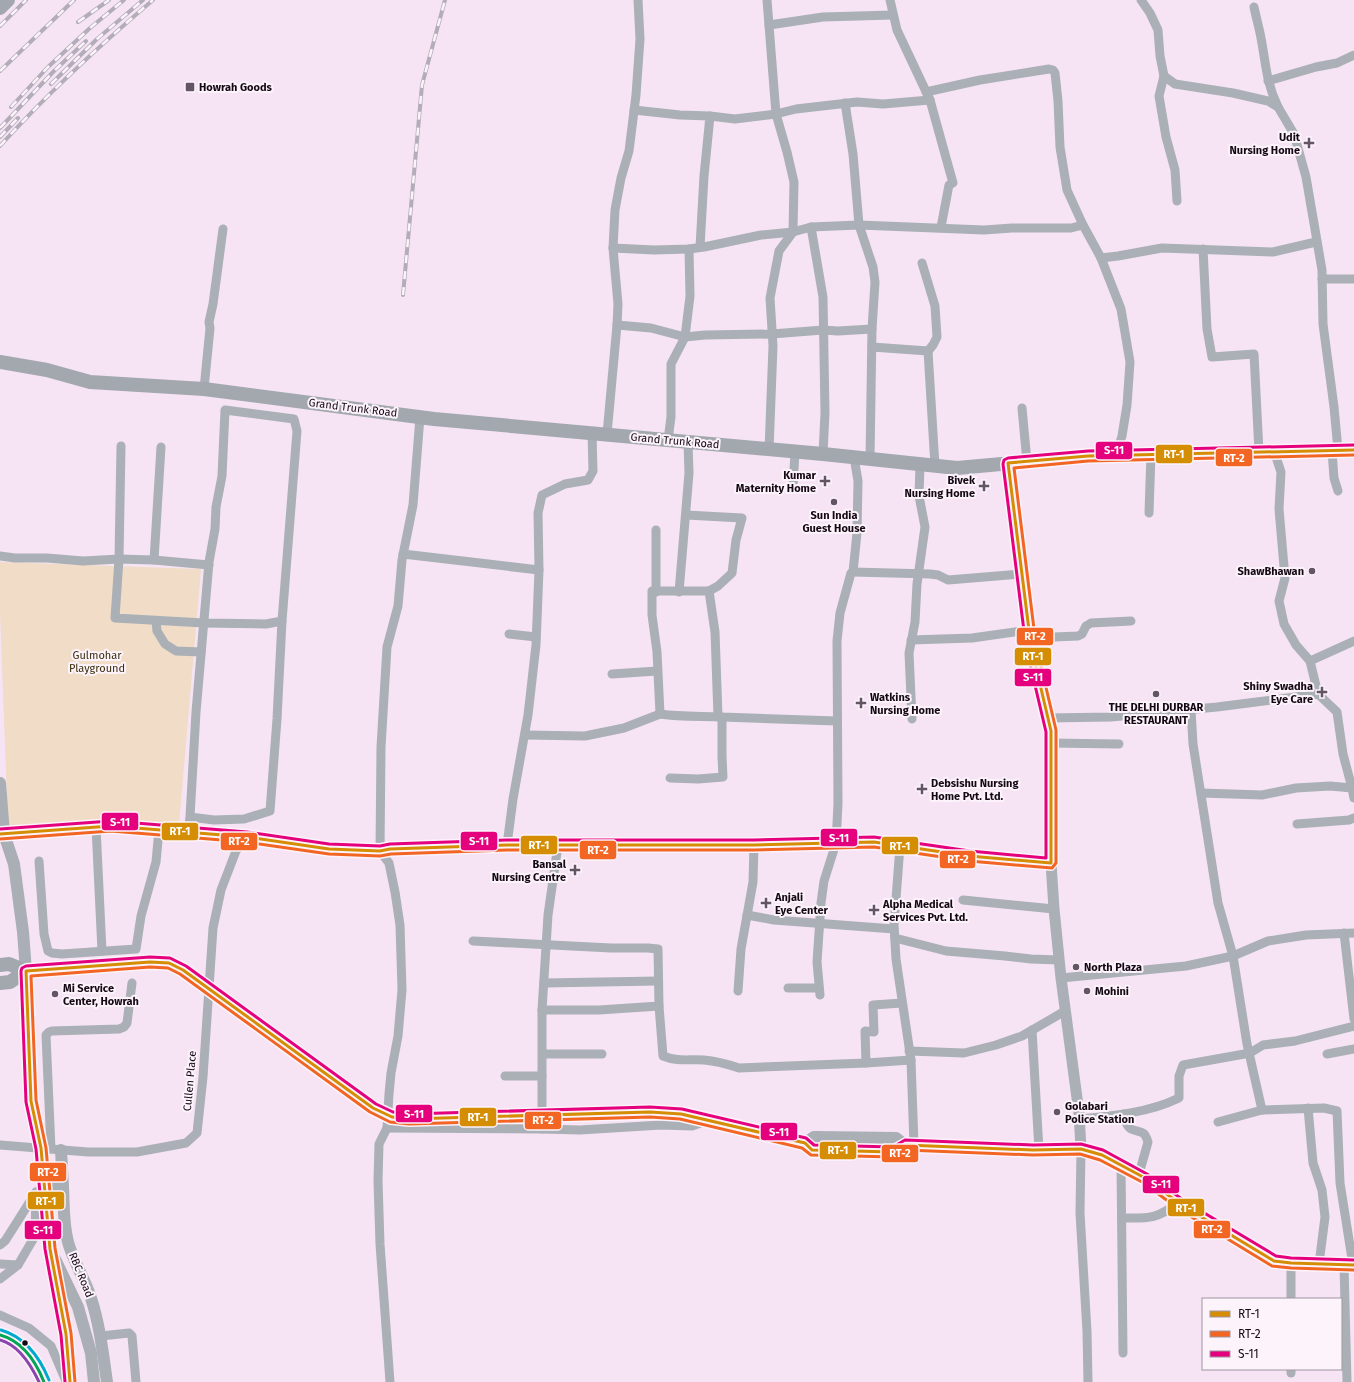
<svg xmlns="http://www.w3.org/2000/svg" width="1354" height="1382" viewBox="0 0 1354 1382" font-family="'Fira Sans',sans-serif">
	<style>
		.green { fill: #f0dcc7 }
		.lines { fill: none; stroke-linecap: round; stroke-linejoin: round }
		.minor { stroke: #aab0b6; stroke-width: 9 }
		.tertiary { stroke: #aab0b6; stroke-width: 11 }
		.secondary { stroke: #aaaeb5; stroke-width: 12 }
		.primary { stroke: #a3a8af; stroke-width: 14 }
		.rail-casing { stroke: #b2adb8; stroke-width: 4 }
		.rail { stroke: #fcf3fb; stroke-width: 2.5; stroke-dasharray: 8; stroke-linecap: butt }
		.secondary-bridge { stroke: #aaaeb5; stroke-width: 12 }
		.bus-1-casing { stroke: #fcf3fb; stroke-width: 6 }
		.bus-2-casing { stroke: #fcf3fb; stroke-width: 6 }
		.bus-3-casing { stroke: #fcf3fb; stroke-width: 6 }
		.bus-4-casing { stroke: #fcf3fb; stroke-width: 6 }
		.bus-5-casing { stroke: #fcf3fb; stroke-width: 6 }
		.bus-6-casing { stroke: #fcf3fb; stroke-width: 6 }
		.bus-1 { stroke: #d58e03; stroke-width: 3 }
		.bus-2 { stroke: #f26522; stroke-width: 3 }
		.bus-3 { stroke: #e5007d; stroke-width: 3 }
		.bus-4 { stroke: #00a651; stroke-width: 3 }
		.bus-5 { stroke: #8e44ad; stroke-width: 3 }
		.bus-6 { stroke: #00a9ce; stroke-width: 3 }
		.poi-dot { fill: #635563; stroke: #fcf3fb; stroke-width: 1.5 }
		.bus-dot { fill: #140814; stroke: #fcf3fb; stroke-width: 1.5 }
		.labels { text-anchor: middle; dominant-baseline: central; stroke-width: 4; stroke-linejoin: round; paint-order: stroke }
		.poi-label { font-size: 11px; font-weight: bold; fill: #140814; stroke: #fcf3fb; text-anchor: start }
		.street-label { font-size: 11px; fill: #140814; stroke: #fcf3fb }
		.park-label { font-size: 11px; fill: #3a2e0c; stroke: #fcf3fb }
		.line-badge { stroke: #fcf3fb; stroke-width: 1.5 }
		.badge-label { font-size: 11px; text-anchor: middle; font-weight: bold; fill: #fff }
	</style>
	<rect width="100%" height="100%" fill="#f6e4f5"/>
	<polygon class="green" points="0,562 201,569 179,825 8,826 0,613"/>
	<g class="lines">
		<g class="minor">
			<polyline points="890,0 897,30 930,100 953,183 949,185 941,227"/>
			<polyline points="1141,0 1150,13 1158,30 1160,56 1164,76 1175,84 1233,93 1268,101 1278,107 1294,134 1306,177 1322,270 1323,324 1334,407 1338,450"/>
			<path d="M1254 7C1256 17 1259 27 1261 38 1266 64 1266 82 1278 107"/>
			<polyline points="769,25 823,17 893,15"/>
			<polyline points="1164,76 1159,96 1166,137 1175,170 1177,201"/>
			<polyline points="1268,81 1316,67 1337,63 1354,55"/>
			<polyline points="926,92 980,80 1049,69 1053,70 1055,73 1058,101 1060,147 1067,190 1083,225 1101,258 1121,309 1130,362 1127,405 1122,436 1116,455"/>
			<polyline points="845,103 853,154 859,225 873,267 875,282 872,329 870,459"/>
			<polyline points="634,110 680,115 710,116 704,176 700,247"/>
			<polyline points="710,116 735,119 776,114 796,109 857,102 883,104 930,100"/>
			<polyline points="811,227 859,225 984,230 1012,228 1071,228 1083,225"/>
			<polyline points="613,248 654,250 689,249 704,247 761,235 793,232 794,182 787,152 776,114 767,0"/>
			<polyline points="1203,249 1207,329 1212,357 1254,354 1259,452"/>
			<polyline points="1101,258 1118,256 1162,248 1273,252 1316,242"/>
			<polyline points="922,263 935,306 937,337 933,345 928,351"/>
			<polyline points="1322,279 1354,279"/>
			<polyline points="617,325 651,328 685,337 705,335 772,334 823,330 838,331 872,329"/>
			<polyline points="872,347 928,351 935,466"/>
			<polyline points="204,389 210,328 209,322 213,304 223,229"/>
			<polyline points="1022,408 1027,462"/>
			<polyline points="607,434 617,325 618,304 613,248 615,210 621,178 629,151 636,95 640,39 638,0"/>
			<polyline points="668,440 671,417 671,364 685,337 690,296 689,249"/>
			<polyline points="121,446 119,559 115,618 204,623 266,624 282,621"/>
			<polyline points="769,450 773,346 770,298 779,251 793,232 811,227 823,297 825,413 823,454"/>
			<polyline points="1274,451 1281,472 1279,509 1285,578 1279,601 1284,624 1296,645 1310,661"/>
			<polyline points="1332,451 1334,478 1338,491"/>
			<polyline points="793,487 795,452"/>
			<polyline points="1149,513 1151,454"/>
			<polyline points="686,515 742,518 736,540 732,573 718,586 709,591"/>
			<polyline points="403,554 539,570"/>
			<polyline points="0,556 15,558 47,558 83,561 119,559 154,560 209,565"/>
			<polyline points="154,560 161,447"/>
			<polyline points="853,572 930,574 938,575 948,580 1022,574"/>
			<polyline points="656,592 656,530"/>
			<polyline points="679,592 689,473 688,442"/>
			<polyline points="156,621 157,631 165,644 176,651 201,652"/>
			<polyline points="509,634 536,637"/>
			<polyline points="1030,638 1078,636 1082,634 1086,626 1091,623 1131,621"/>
			<polyline points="911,640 972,638 1029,630"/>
			<polyline points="1354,641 1310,661 1318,694 1337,712 1343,754 1352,788 1354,788"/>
			<polyline points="612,674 657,671"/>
			<polyline points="1191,710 1193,744 1218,903 1233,956 1247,1044 1262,1110"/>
			<path d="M718 716 715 632 709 591H652V615L657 652 660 714C681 717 701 716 722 717L837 721"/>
			<polyline points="1048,718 1111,717 1217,707 1318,694"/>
			<polyline points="912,719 909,653 915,622 917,584 925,527 919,496 920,465"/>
			<polyline points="525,735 585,736 624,728 660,714"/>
			<polyline points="1051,743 1119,744"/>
			<polyline points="670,778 698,779 723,777 722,757 722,717"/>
			<polyline points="1201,793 1262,795 1296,788 1330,786 1352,788 1354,798"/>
			<polyline points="1297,824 1349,820 1354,818"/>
			<polyline points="96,827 102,951"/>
			<polyline points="188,832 190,817 196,712 209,562 215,529 216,507 222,476 225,410 294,419 297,431 282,621 277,719 270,811 244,819 214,820 190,817"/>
			<polyline points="507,845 513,799 528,715 536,645 539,570 538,513 542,495 565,484 588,480 593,471 592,433"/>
			<polyline points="558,845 548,915 542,1010 542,1129 580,1130 661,1125 692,1126 709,1120"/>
			<polyline points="900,846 894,925 896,959 911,1060 914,1145"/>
			<polyline points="39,861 44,934 48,951 52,953 62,954 136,949 141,916 156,862 159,830"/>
			<polyline points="963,900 1054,909"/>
			<polyline points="747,915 774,920 894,929"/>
			<polyline points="1344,933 1354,1019"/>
			<polyline points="895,938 946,951 1005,956 1031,959 1059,960"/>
			<polyline points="473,941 611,948 648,948 658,949 659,1006 599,1010 542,1010"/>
			<polyline points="1061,978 1186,966 1233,956 1268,941 1306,935 1354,933"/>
			<polyline points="544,983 658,981"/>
			<polyline points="788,988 819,988"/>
			<polyline points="738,991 741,949 753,882 754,845"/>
			<polyline points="820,995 817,962 821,903 824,881 836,843 838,804 837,641 840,613 851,573 853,572 857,533 858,481 854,457"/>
			<path d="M659 1006 663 1056C678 1062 688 1059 704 1060 716 1061 727 1064 739 1068L866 1063 911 1060"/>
			<polyline points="1032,1030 1039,1150"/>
			<polyline points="909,1051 964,1053 996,1045 1022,1036 1065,1011"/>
			<polyline points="543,1054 602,1054"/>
			<polyline points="1327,1054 1354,1049"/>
			<polyline points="866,1063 865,1031 874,1032 873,1005 902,1003"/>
			<polyline points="505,1076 542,1076"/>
			<polyline points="1308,1108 1313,1163 1322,1190 1325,1217 1319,1264"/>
			<path d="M1124 1114C1125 1119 1126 1126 1131 1129 1140 1133 1144 1129 1148 1142L1139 1174"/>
			<path d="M1079 1119C1113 1116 1148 1113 1179 1098V1076L1183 1065 1250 1053 1263 1045 1295 1041 1354 1026"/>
			<polyline points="1218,1122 1262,1110 1324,1108 1337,1111 1340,1183 1353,1265"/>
			<polyline points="387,1128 542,1129"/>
			<polyline points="0,1145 88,1152 137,1152 186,1143 197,1133 203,1077 213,928 221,890 236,851 247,837"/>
			<polyline points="51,1149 46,1035 49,1032 52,1031 119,1029 124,1027 127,1023 132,983"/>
			<polyline points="1081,1149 1080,1213 1087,1331 1088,1382"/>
			<polyline points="1121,1165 1123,1353"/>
			<path d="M1122 1218C1146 1218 1157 1220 1177 1203"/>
			<polyline points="0,1245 5,1241 36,1192"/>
			<polyline points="1291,1263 1291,1299"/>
			<polyline points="0,1264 18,1265"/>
			<polyline points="1344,1265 1347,1382"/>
			<polyline points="0,1279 18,1265 35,1236 36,1192"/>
			<polyline points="0,1315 29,1328 51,1346 66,1381"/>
			<polyline points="101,1336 129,1333 132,1336 136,1382"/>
			<polyline points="1291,1369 1291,1373"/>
			<polyline points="390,1382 380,1244 378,1181 379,1144 387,1128 389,1094 391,1073 398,1036 402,990 400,925 395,892 389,863 380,851 381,747 387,647 398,606 402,560 413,505 420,417"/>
		</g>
		<g class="tertiary">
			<polyline points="1008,463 1031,646 1051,731 1051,863 1054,909 1061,978 1079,1113 1081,1149"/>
			<polyline points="0,834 111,826 247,837 329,849 380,851 390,849 507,845 754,845 874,842 969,856 1051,863"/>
		</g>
		<g class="secondary">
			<polyline points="0,783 4,834 14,864 23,932 26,971 150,962"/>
			<path d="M640 1111C696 1112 750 1131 805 1143L812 1150 894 1152 905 1145H914L1033 1150 1081 1149 1102 1155 1145 1178 1183 1206 1274 1261 1291 1263 1354 1265"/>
			<polyline points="805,1143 814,1137 896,1138 905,1145"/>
			<polyline points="61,1150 63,1187"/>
			<path d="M44 1183 63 1187C64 1206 63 1224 68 1242 73 1261 85 1279 91 1298 100 1326 103 1354 107 1382"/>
			<polyline points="55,1259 78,1307 91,1353 94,1382"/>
		</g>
		<g class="primary">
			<polyline points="0,8 8,0"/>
			<polyline points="0,362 47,370 90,382 204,389 434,419 823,454 957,468 1088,456 1354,450"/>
			<polyline points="0,965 9,964 26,971"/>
			<polyline points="26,971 31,1101 41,1148 50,1249 66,1334 70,1382"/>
			<polyline points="0,983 10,982 26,971"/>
		</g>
		<defs>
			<g id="rail">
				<polyline points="78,22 109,0"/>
				<polyline points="0,26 26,0"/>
				<polyline points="0,71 74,0"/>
				<polyline points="51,84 97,39 143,0"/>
				<polyline points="11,107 48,67 90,28 124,0"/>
				<polyline points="0,128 54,71 86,41"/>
				<polyline points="0,137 18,118"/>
				<path d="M0 146C47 94 99 46 153 0"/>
				<polyline points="403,295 422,85 445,0"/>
			</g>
		</defs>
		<use href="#rail" class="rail-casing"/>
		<use href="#rail" class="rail"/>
		<polyline class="secondary-bridge" points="150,962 169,963 183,970 373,1108 392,1117 409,1119 640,1111"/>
		<defs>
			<g id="bus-1">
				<polyline points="0,834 111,826 247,837 329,849 380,851 390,849 507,845 754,845 874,842 969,856 1051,863 1051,731 1031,646 1008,463 1088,456 1354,450"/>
				<polyline points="70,1382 66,1334 50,1249 41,1148 31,1101 26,971 150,962 169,963 183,970 373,1108 392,1117 409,1119 650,1112 681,1114 805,1143 812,1150 894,1152 905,1145 1033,1150 1081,1149 1102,1155 1145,1178 1183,1206 1274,1261 1291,1263 1354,1265"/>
			</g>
			<g id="bus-2">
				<polyline points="0,839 111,831 246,842 329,854 380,856 391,854 507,850 754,850 874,847 969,861 1052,868 1056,863 1056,730 1036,645 1014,468 1088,461 1354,455"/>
				<polyline points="75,1382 71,1333 55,1248 46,1148 36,1100 31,976 150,967 168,968 180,974 370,1112 390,1122 409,1124 650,1117 680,1119 802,1148 811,1155 894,1157 906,1150 1033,1155 1080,1154 1100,1160 1142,1182 1180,1210 1272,1266 1291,1268 1354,1270"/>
			</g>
			<g id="bus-3">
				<polyline points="0,829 111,821 247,832 329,844 380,846 390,844 507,840 754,840 874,837 970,851 1046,858 1046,732 1026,647 1003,464 1004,460 1008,458 1088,451 1354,445"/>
				<polyline points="65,1382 61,1335 45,1249 36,1149 26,1102 21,971 22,968 26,966 150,957 170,958 186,966 376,1104 393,1112 409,1114 650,1107 682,1109 806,1138 814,1145 893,1147 905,1140 1033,1145 1081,1144 1103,1150 1147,1174 1186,1202 1276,1256 1291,1258 1354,1260"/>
			</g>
			<path id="bus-4" d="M0 1335C22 1341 36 1362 44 1382"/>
			<path id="bus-5" d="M0 1340C19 1345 31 1365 39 1382"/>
			<path id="bus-6" d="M1 1330C25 1337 40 1358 49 1380"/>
		</defs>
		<use href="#bus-1" class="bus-1-casing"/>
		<use href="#bus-2" class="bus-2-casing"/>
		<use href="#bus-3" class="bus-3-casing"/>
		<use href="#bus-4" class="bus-4-casing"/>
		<use href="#bus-5" class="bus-5-casing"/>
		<use href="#bus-6" class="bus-6-casing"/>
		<use href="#bus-1" class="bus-1"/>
		<use href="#bus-2" class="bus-2"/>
		<use href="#bus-3" class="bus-3"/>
		<use href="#bus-4" class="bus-4"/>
		<use href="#bus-5" class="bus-5"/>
		<use href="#bus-6" class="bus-6"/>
	</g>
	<g class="poi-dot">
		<rect x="185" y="82" width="10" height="10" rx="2"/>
		<path d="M1307 137h4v4h4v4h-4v4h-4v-4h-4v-4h4z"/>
		<path d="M823 475h4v4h4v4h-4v4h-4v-4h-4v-4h4z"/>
		<path d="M982 480h4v4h4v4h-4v4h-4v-4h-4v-4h4z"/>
		<circle cx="834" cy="502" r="4"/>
		<circle cx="1312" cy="571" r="4"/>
		<path d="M1320 686h4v4h4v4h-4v4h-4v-4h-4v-4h4z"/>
		<circle cx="1156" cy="694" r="4"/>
		<path d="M859 697h4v4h4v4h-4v4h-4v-4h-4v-4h4z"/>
		<path d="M920 783h4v4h4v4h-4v4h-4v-4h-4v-4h4z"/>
		<path d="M573 864h4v4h4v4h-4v4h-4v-4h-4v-4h4z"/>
		<path d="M764 897h4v4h4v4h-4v4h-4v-4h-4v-4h4z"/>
		<path d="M872 904h4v4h4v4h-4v4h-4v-4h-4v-4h4z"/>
		<circle cx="1076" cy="967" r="4"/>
		<circle cx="1087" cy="991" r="4"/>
		<circle cx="55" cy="994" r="4"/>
		<circle cx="1057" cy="1112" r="4"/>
	</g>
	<circle class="bus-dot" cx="25" cy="1343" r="3.5"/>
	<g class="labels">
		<g class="poi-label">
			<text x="199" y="87">Howrah Goods</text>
			<text x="1300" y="137" text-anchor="end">Udit<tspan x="1300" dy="13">Nursing Home</tspan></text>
			<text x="816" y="475" text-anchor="end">Kumar<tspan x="816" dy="13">Maternity Home</tspan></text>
			<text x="975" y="480" text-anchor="end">Bivek<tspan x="975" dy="13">Nursing Home</tspan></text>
			<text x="834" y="515" text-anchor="middle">Sun India<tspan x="834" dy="13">Guest House</tspan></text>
			<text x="1304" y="571" text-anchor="end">ShawBhawan</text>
			<text x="1313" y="686" text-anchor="end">Shiny Swadha<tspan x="1313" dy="13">Eye Care</tspan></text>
			<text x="870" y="697">Watkins<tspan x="870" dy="13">Nursing Home</tspan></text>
			<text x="1156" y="707" text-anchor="middle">THE DELHI DURBAR<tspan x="1156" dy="13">RESTAURANT</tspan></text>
			<text x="931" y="783">Debsishu Nursing<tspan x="931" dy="13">Home Pvt. Ltd.</tspan></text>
			<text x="566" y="864" text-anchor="end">Bansal<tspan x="566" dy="13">Nursing Centre</tspan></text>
			<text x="775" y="897">Anjali<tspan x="775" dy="13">Eye Center</tspan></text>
			<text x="883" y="904">Alpha Medical<tspan x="883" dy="13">Services Pvt. Ltd.</tspan></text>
			<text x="1084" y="967">North Plaza</text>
			<text x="63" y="988">Mi Service<tspan x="63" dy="13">Center, Howrah</tspan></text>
			<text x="1095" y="991">Mohini</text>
			<text x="1065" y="1106">Golabari<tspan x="1065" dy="13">Police Station</tspan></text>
		</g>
		<g class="street-label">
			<text transform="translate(353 408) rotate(7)">Grand Trunk Road</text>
			<text transform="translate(675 441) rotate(5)">Grand Trunk Road</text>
			<text transform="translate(190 1081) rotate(-85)">Cullen Place</text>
			<text transform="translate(81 1275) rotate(68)">RBC Road</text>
		</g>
		<g class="park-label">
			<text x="97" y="655">Gulmohar<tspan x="97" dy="13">Playground</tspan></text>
		</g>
	</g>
	<g class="line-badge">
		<rect x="1095" y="441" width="38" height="19" rx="4" fill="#e5007d"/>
		<rect x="1155" y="444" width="38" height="20" rx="4" fill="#d58e03"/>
		<rect x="1215" y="448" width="38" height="19" rx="4" fill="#f26522"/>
		<rect x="1016" y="627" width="38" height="19" rx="4" fill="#f26522"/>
		<rect x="1014" y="647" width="38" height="19" rx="4" fill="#d58e03"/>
		<rect x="1014" y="668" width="38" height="19" rx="4" fill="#e5007d"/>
		<rect x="101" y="812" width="38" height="19" rx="4" fill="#e5007d"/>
		<rect x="161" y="822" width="38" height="19" rx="4" fill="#d58e03"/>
		<rect x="820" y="828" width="38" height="19" rx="4" fill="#e5007d"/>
		<rect x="460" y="831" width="38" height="20" rx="4" fill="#e5007d"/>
		<rect x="220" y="832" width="38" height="19" rx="4" fill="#f26522"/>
		<rect x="520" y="835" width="38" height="20" rx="4" fill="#d58e03"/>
		<rect x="881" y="836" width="38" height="19" rx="4" fill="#d58e03"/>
		<rect x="579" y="840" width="38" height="20" rx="4" fill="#f26522"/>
		<rect x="939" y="850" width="37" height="19" rx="4" fill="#f26522"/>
		<rect x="395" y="1104" width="38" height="19" rx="4" fill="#e5007d"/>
		<rect x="459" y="1107" width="38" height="20" rx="4" fill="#d58e03"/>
		<rect x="524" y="1111" width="38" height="19" rx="4" fill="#f26522"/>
		<rect x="760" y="1122" width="38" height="19" rx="4" fill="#e5007d"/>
		<rect x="819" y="1141" width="38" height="19" rx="4" fill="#d58e03"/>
		<rect x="881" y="1144" width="38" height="19" rx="4" fill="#f26522"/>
		<rect x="29" y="1162" width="38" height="20" rx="4" fill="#f26522"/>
		<rect x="1142" y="1175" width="38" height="19" rx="4" fill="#e5007d"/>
		<rect x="27" y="1191" width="38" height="19" rx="4" fill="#d58e03"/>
		<rect x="1167" y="1198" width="38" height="19" rx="4" fill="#d58e03"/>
		<rect x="1193" y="1220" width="38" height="19" rx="4" fill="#f26522"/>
		<rect x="24" y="1220" width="38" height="20" rx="4" fill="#e5007d"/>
	</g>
	<g class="badge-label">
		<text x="1114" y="454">S-11</text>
		<text x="1174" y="458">RT-1</text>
		<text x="1234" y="462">RT-2</text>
		<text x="1035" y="640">RT-2</text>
		<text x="1033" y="660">RT-1</text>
		<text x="1033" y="681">S-11</text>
		<text x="120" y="826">S-11</text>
		<text x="180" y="835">RT-1</text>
		<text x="839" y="842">S-11</text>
		<text x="479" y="845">S-11</text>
		<text x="239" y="845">RT-2</text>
		<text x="539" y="849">RT-1</text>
		<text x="900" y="850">RT-1</text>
		<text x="598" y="854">RT-2</text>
		<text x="958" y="863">RT-2</text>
		<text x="414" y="1118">S-11</text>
		<text x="478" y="1121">RT-1</text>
		<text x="543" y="1124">RT-2</text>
		<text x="779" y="1136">S-11</text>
		<text x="838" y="1154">RT-1</text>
		<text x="900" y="1157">RT-2</text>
		<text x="48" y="1176">RT-2</text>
		<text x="1161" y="1188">S-11</text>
		<text x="46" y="1205">RT-1</text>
		<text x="1186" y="1212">RT-1</text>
		<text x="1212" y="1233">RT-2</text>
		<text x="43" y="1234">S-11</text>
	</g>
	<rect x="1202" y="1298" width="140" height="72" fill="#fcf3fb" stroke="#9f959f"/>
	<rect x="1210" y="1311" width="20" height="6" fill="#d58e03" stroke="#9f959f"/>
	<text x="1238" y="1318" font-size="12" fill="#140814">RT-1</text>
	<rect x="1210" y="1331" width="20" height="6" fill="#f26522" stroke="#9f959f"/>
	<text x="1238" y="1338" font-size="12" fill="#140814">RT-2</text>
	<rect x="1210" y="1351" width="20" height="6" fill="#e5007d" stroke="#9f959f"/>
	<text x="1238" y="1358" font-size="12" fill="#140814">S-11</text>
</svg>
